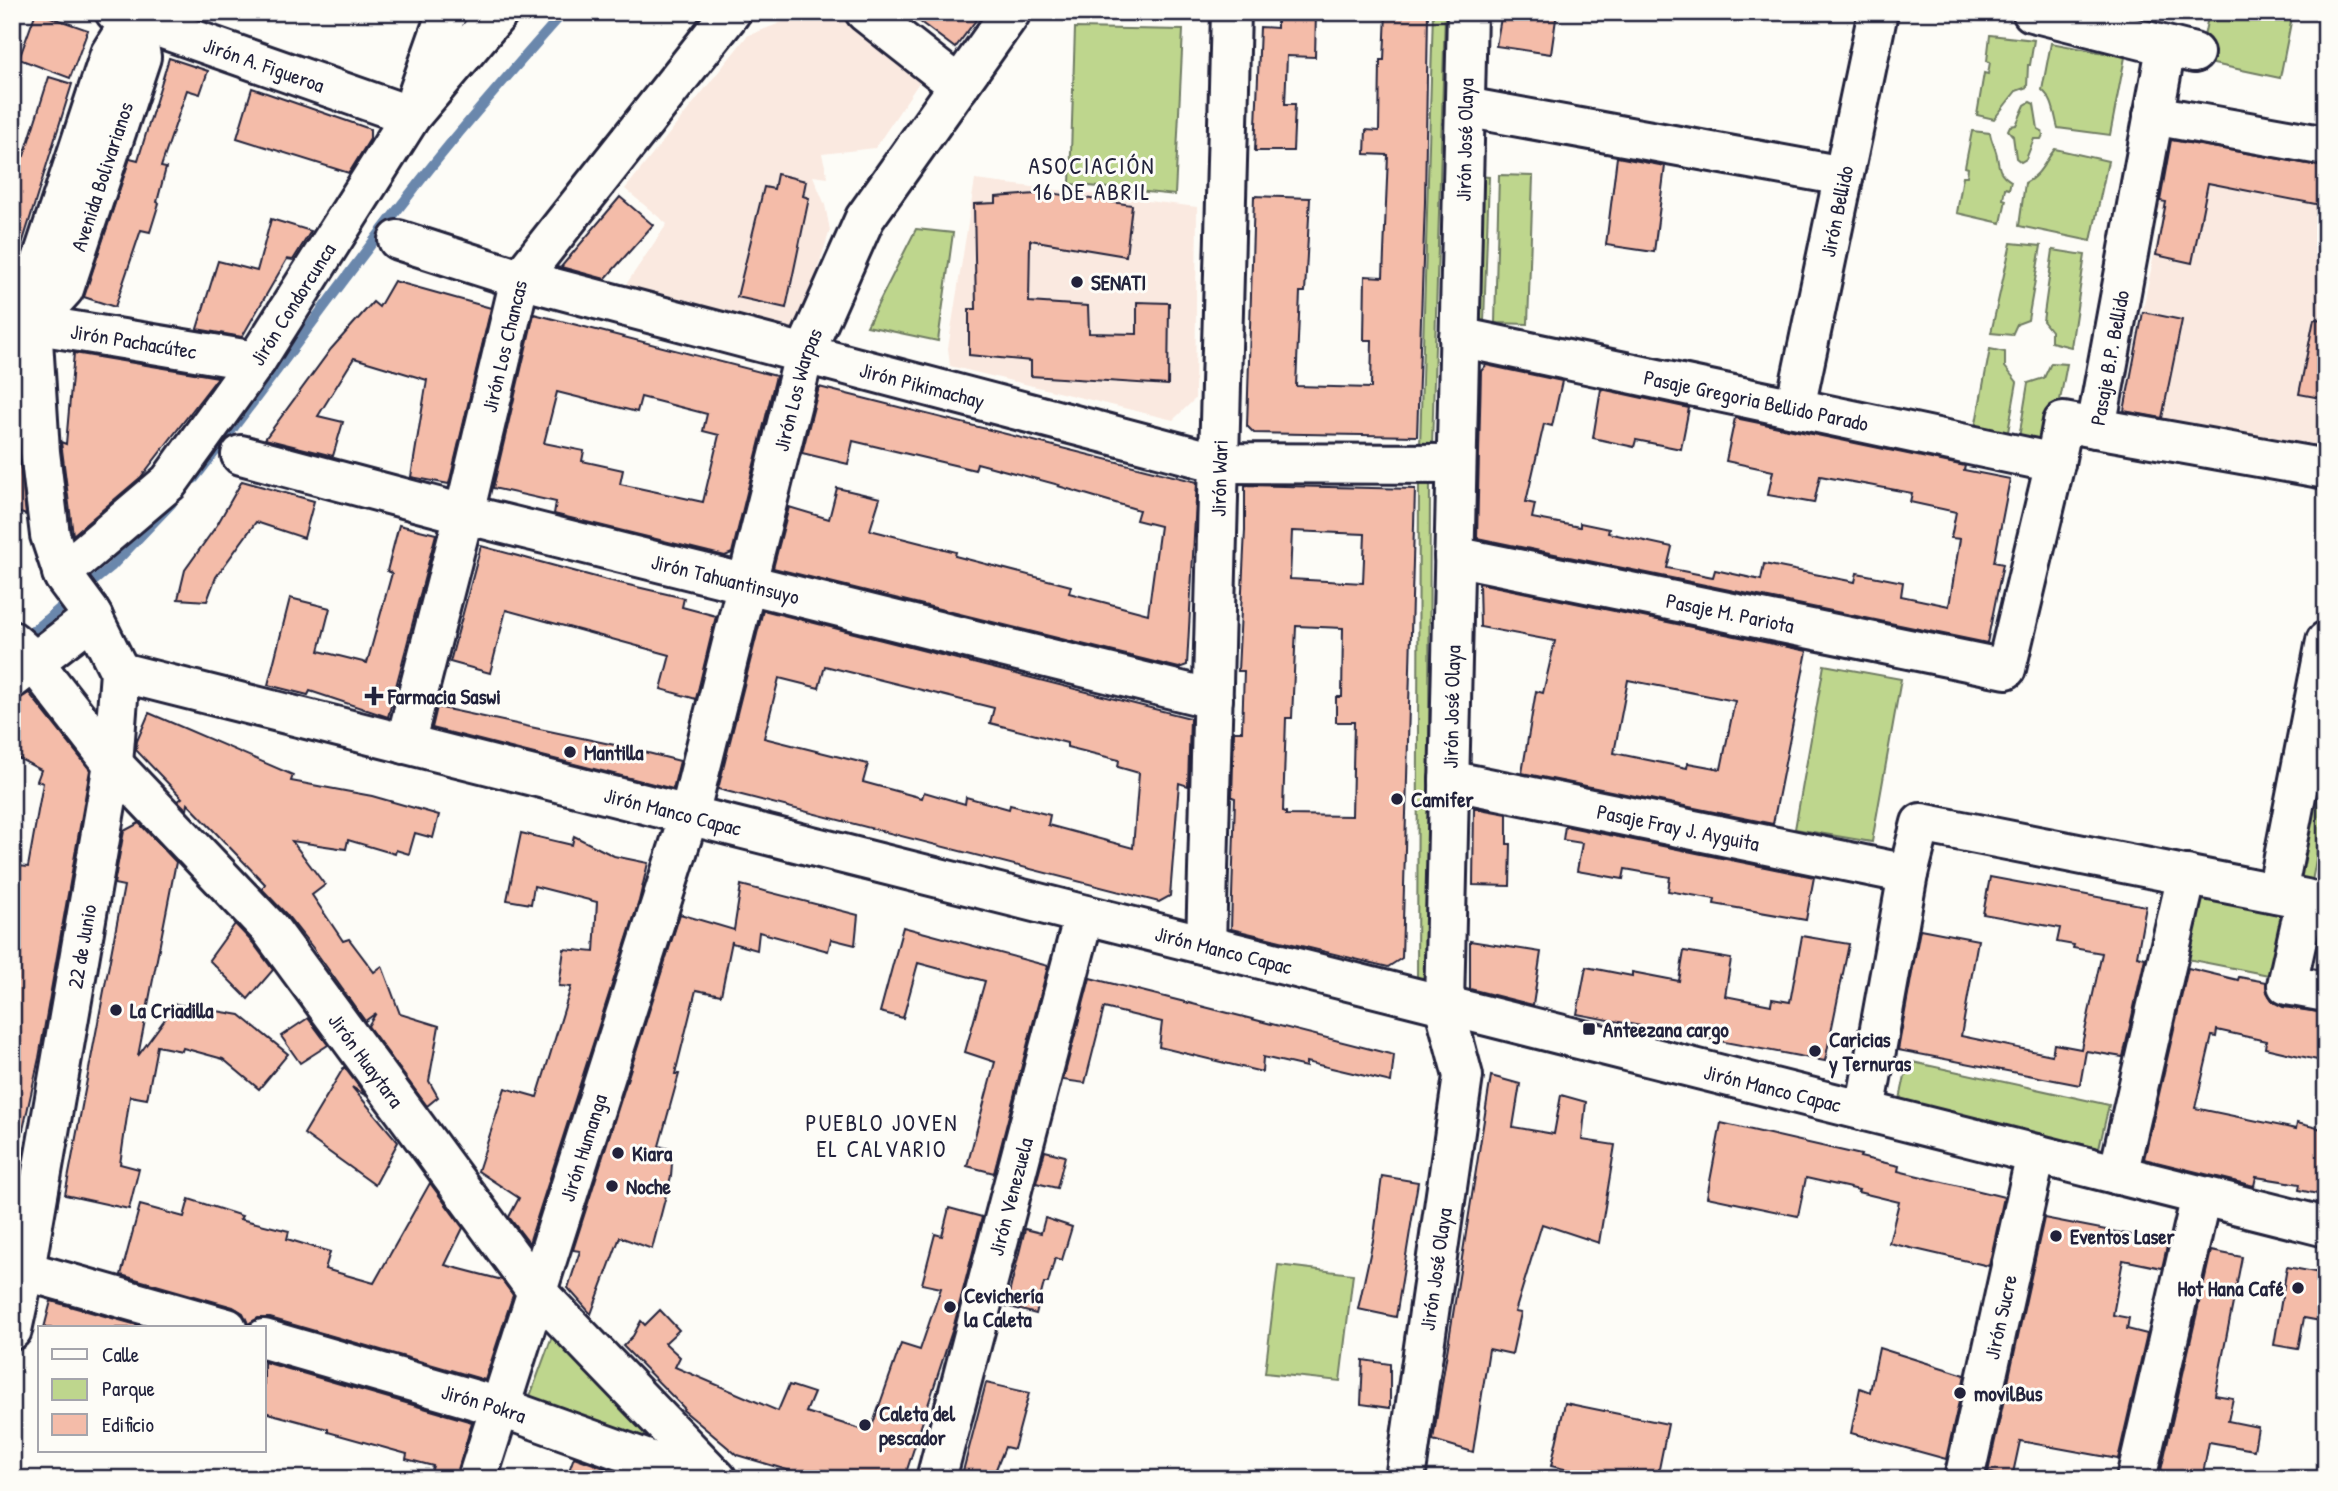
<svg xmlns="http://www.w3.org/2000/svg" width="2338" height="1491" viewBox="0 0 2338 1491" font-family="'Patrick Hand',sans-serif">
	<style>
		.built { fill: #fae9e0 }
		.green { fill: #bed68d; stroke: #707c64; stroke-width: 2 }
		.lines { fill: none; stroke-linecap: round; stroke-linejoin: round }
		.stream { stroke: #6b87ac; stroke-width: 10 }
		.building { fill: #f4bca9; stroke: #22223b; stroke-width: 2; fill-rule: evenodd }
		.minor-casing { stroke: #22223b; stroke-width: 44 }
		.minor { stroke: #fdfcf7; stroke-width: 38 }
		.poi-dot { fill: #22223b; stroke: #fdfcf7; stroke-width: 2.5 }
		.labels { text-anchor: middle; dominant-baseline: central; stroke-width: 6; stroke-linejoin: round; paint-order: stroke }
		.street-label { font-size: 21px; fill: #22223b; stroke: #fdfcf7 }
		.poi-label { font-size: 21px; font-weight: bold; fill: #22223b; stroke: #fdfcf7; text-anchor: start }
		.neighbourhood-label { font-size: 23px; letter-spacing: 2px; fill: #22223b; stroke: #fdfcf7 }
	</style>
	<rect width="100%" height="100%" fill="#fdfcf7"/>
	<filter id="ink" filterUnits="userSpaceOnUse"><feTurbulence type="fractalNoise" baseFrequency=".0143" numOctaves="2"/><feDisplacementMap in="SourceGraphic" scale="14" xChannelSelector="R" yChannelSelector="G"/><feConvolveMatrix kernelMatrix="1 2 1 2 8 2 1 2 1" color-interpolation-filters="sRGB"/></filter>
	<g filter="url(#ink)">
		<g class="built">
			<polygon points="808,12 837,12 922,78 875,148 822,154 828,178 813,176 825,205 830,230 798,331 625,286 667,224 625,189 747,36"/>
			<polygon points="2157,123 2326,157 2326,453 2122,414 2163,210 2141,205"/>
			<polygon points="975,180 1197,207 1195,399 1173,420 950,366 948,348"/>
		</g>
		<g class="green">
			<polygon points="1062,12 1224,12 1213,18"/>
			<polygon points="1433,12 1445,12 1432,447 1420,447"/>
			<polygon points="2209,12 2293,12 2280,78 2199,61"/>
			<polygon points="1075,28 1183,30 1175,195 1070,184"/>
			<polygon points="1990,35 2034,40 2030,65 2028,65 2027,87 2016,91 1994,119 1977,115 1984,73 1988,74 1990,62 1987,61"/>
			<path d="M2051 43 2125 57 2110 135 2058 128C2054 114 2054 100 2042 90Z"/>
			<polygon points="2030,102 2034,104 2038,129 2042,131 2043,135 2041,139 2034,139 2026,159 2021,162 2016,158 2013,136 2008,130 2010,126 2016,125 2025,105"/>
			<path d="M1972 131 1990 133C1991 141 1996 149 1997 156 1999 168 1999 174 2011 181L2009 189 2005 188 2003 199 2006 200 2001 223 1957 213 1963 176H1967L1968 168 1965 167Z"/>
			<path d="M2055 149 2108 161 2091 241 2019 226 2025 183C2040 176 2045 161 2055 149Z"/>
			<polygon points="1499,175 1533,176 1528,324 1495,323"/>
			<polygon points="1477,176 1489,177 1484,322 1472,321"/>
			<polygon points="916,229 953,233 938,341 867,326"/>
			<polygon points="2011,243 2041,246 2028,320 2017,324 2012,335 1991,333"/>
			<polygon points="2053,250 2085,255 2071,347 2051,342 2051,331 2043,321"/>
			<polygon points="1990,349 2005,352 2005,367 2017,382 2006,443 1973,439"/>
			<polygon points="2051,363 2067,364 2050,452 2018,444 2028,383 2044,378"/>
			<polygon points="1419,481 1430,481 1428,986 1417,986"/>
			<polygon points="1824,665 1901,679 1872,842 1795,829"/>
			<polygon points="2309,771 2326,774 2326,806 2310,892 2286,887"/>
			<polygon points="2192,881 2299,902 2284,978 2177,957"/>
			<polygon points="1908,1061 2109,1105 2097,1157 1897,1114"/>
			<polygon points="1278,1265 1353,1274 1340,1381 1265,1373"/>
			<polygon points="558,1320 660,1445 529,1399"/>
		</g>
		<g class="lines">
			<g class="stream">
				<path d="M194 479C281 369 360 253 449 145 486 100 525 56 564 12"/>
				<polyline points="83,590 111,567 172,503"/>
				<polyline points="23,639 71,599"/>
			</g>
		</g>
		<g class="building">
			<polygon points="36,12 88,30 70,78 19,59"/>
			<polygon points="907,12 982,12 955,48"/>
			<polygon points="1277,12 1316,12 1315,57 1287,56 1285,104 1295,104 1293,151 1255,151 1260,27 1277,28"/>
			<polygon points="1428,12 1425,202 1417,436 1254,433 1247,426 1254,196 1310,198 1305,292 1300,292 1296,386 1371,388 1372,340 1364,340 1365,276 1383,277 1388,155 1365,154 1366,130 1379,131 1380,60 1384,60 1386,13"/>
			<polygon points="1502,12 1557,12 1551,54 1496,46"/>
			<polygon points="169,58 208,71 200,94 187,90 161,167 166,168 157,202 159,203 150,232 141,230 115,307 84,297 130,158 138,160"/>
			<polygon points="49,77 72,84 18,257 12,256 12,152 24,156"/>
			<polygon points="252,88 370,129 370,139 349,173 237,138"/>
			<polygon points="2171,140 2326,167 2326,206 2208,183 2192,263 2156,255 2166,202 2160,201"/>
			<polygon points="1617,157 1665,166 1654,252 1606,245"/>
			<polygon points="777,174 806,181 803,196 809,198 786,308 737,297 764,187 774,189"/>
			<polygon points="1050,193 1132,205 1126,256 1030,240 1029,302 1088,306 1089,333 1137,334 1137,302 1169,303 1168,385 1031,376 1031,361 969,355 969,309 976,309 974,204 996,203 996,197"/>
			<polygon points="620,197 653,225 605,279 561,267"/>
			<polygon points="271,219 311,231 293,260 287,259 242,337 197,329 218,261 257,271"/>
			<polygon points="394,281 491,308 449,484 411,477 427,380 354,358 318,416 343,422 333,456 265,439 331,349 373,302 379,307"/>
			<polygon points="2143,312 2182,320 2162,418 2124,411"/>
			<path d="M534 314 776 376 732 553 725 556 554 514 556 502 493 488ZM557 392 637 412 641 397 707 414 703 431 719 435 703 502 620 484 623 470 582 461 584 451 544 443Z"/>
			<polygon points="2314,319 2326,320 2326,399 2299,394"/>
			<polygon points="74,353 218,377 141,477 73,535 61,442 66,444"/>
			<polygon points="1486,365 1562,381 1552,426 1544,424 1526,502 1535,504 1532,518 1580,527 1580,523 1609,529 1608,533 1672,547 1667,568 1713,577 1715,570 1761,580 1764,564 1855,582 1857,573 1903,582 1901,596 1949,606 1960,539 1951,538 1956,512 1910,502 1912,493 1820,476 1814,503 1768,495 1773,471 1726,461 1735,418 1965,466 1964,470 2010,479 1994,562 2003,564 1987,643 1477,538 1481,371"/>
			<polygon points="819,387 1197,482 1187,665 1179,668 773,568 789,507 829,519 837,488 880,498 870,530 956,552 955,556 1071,586 1069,593 1148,614 1160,526 1136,520 1139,510 1058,486 1059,485 977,463 975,470 853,441 848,464 802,453"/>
			<polygon points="1601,389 1689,408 1681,449 1636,440 1634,447 1593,438"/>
			<polygon points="12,423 16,425 26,515 12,510"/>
			<polygon points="242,481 314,501 304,538 256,522 216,577 207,601 178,599 185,570 217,525"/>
			<path d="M1245 485 1415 489 1402 958 1388 967 1231 929 1235 798 1232 797 1234 731H1242L1244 671H1238L1245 530ZM1292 531 1365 534 1363 583 1290 579ZM1296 626 1343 628 1342 697H1336V722H1354L1352 816 1286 815V812L1283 811 1286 718H1292Z"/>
			<polygon points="399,525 436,534 388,717 310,691 308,695 268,685 290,598 330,608 319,651 367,663 392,573 387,571"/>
			<polygon points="481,546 603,579 684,598 682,607 716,616 696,699 661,689 670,655 506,610 490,673 450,662"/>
			<path d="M1479 583 1807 651 1773 824 1522 773 1536 691 1543 693 1555 641 1480 627ZM1628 680 1735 701 1721 769 1688 763 1687 768 1614 753Z"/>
			<path d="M763 610 1190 718 1188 786 1179 783 1170 896 1159 902 718 789ZM825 666 994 708 990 723 1067 743V747L1119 760 1118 767 1139 773 1133 848 1048 825 1050 815 1010 805 1009 809 966 797 965 804 924 792 922 798 863 782 868 764 764 738 779 678 819 688Z"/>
			<polygon points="29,693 90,770 39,1058 23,1130 12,1129 12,912 18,866 28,867 43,783 37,781 41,770 12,755 12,700"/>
			<polygon points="437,707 624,747 680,761 673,789 432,728"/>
			<polygon points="149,713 293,775 291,781 372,796 439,815 433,838 415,833 409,854 396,850 395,854 348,840 346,849 292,841 325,885 312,895 343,941 349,939 374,972 382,966 400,1014 439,1026 429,1081 438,1097 427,1106 368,1026 376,1013 365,1021 313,948 286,914 262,889 265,884 188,804 187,810 178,801 182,798 136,750 137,741"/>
			<polygon points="1474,808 1507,814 1507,844 1511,844 1510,886 1473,885"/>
			<polygon points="139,823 176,862 138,1056 176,1004 240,1015 288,1054 259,1089 223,1059 183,1048 182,1051 157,1046 147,1099 130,1096 120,1164 139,1169 129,1209 65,1195 124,886 114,884 124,831"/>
			<polygon points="1565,826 1814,877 1806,920 1714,904 1715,899 1668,891 1670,877 1625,869 1623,879 1577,871 1582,843 1563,840"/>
			<polygon points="521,833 572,845 574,836 614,856 648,863 639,901 529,1243 509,1217 519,1198 478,1171 505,1088 537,1097 571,987 559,986 564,949 594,952 597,902 534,886 531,904 507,900"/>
			<polygon points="1990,877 2146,906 2137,956 2145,958 2123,1057 2086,1051 2080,1085 1898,1050 1920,929 1978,940 1961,1036 2052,1055 2054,1044 2081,1049 2102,953 2073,948 2074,945 2057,942 2060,928 1983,914"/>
			<polygon points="741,885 858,915 855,945 831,939 828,951 759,932 757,950 732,943 732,941 721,995 696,990 675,1074 679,1074 659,1146 673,1150 671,1176 652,1249 620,1237 591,1314 568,1288 580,1251 573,1250 680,914 734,930"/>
			<polygon points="235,924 253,943 273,970 248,999 209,960"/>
			<polygon points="903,927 1048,966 994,1173 967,1166 995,1062 965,1052 985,981 918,963 903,1018 880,1012"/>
			<polygon points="1802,936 1849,944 1825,1061 1577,1014 1586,967 1632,976 1632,972 1679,981 1684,951 1731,959 1725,996 1771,1005 1772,999 1790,1002"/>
			<polygon points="1470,941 1541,952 1533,1005 1470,989"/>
			<polygon points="2188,968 2238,980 2239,977 2266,982 2267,992 2273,1002 2283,1007 2326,1013 2326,1062 2265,1048 2266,1041 2217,1030 2216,1037 2212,1036 2195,1108 2296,1129 2297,1123 2326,1130 2326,1177 2322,1195 2299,1190 2300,1184 2256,1177 2254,1186 2144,1159"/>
			<polygon points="1090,978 1394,1055 1391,1082 1306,1062 1306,1067 1263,1057 1262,1072 1159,1047 1162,1022 1104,1008 1085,1083 1063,1080"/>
			<polygon points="308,1018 328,1045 300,1063 281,1036"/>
			<polygon points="344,1067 366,1096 352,1087 398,1142 375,1185 304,1134"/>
			<polygon points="1491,1076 1520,1084 1513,1127 1554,1134 1561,1095 1586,1102 1582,1140 1615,1145 1599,1243 1542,1224 1515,1312 1521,1313 1512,1354 1489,1349 1473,1452 1433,1440"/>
			<polygon points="1721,1123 1861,1155 1860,1157 1899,1166 1898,1171 2004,1197 1989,1266 1889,1243 1899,1202 1858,1192 1859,1190 1806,1178 1798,1216 1707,1197"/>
			<polygon points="1045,1151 1065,1156 1057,1188 1036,1183"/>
			<polygon points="1382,1176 1418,1182 1396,1317 1358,1309 1374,1236"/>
			<polygon points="430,1183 463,1228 445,1265 502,1280 513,1295 485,1380 270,1318 258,1318 248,1324 243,1313 233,1307 121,1275 140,1205 184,1217 189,1199 242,1216 240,1219 289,1231 287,1239 330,1252 325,1269 374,1283"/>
			<polygon points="949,1208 982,1217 954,1325 904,1479 817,1479 737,1455 683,1410 684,1408 623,1346 633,1336 641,1321 645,1325 660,1310 679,1330 665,1343 680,1357 675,1367 778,1411 789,1385 814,1393 806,1412 870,1432 901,1344 920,1350 941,1288 922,1284 935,1234 942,1236"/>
			<polygon points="1045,1218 1072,1227 1062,1260 1055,1258 1048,1283 1044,1283 1036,1314 1006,1306 1025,1229 1041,1233"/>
			<polygon points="2044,1218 2168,1242 2162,1268 2123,1260 2113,1315 2129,1318 2127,1329 2147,1334 2118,1459 2020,1441 2012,1478 1988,1472"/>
			<polygon points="2211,1251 2242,1257 2215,1395 2233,1398 2228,1421 2258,1427 2254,1450 2209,1442 2202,1479 2159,1479"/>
			<polygon points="2287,1267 2326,1274 2326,1322 2304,1318 2298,1349 2274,1345"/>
			<polygon points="51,1301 148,1328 44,1328"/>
			<polygon points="1879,1348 1965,1375 1946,1459 1851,1433 1860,1388 1870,1392"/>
			<polygon points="1363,1360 1390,1364 1390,1408 1361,1404"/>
			<polygon points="264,1362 472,1422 456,1479 429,1479 433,1466 406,1459 407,1454 328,1432 328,1429 264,1412"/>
			<polygon points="986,1383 1029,1393 1014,1449 1005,1447 992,1479 961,1479"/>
			<polygon points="1565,1403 1668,1424 1657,1479 1609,1479 1551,1466"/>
			<polygon points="574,1457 635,1479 566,1479"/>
		</g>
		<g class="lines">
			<defs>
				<g id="minor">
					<path id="s1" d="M115 12 411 116"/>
					<polyline points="865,12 959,86"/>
					<polyline points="2032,12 2194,53"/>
					<polyline points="418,94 447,12"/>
					<polyline points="1465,107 1843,176"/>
					<polyline points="2153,115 2326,146"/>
					<path id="s2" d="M398 240 520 279 1219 463 1456 464"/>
					<path id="s3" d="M14 318 32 324 256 361"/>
					<path id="s4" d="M32 324 64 289 141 57 134 19"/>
					<path id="s5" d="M1459 337 2055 463"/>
					<path id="s6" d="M1795 408 1878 12"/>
					<polyline points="2096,428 2326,469"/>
					<path id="s7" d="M241 455 464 514 1213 699"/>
					<path id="s8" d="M1454 556 2006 669 2055 463 2063 422 2096 428 2166 48"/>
					<path id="s9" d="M62 573 169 482 256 361 411 116 499 12"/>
					<path id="s10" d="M12 641 29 656 113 764 270 929 538 1293 717 1479"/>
					<path id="s11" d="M120 672 2326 1227"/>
					<polyline points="12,679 93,617"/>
					<path id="s12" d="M405 744 464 514 520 279 731 12"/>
					<path id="s13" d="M1449 780 1908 874"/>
					<polyline points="2277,893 2326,641"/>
					<path id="s14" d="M1206 945 1231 12"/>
					<polyline points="1865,1111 1908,874 1921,823 2306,899 2287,985 2326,992"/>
					<polyline points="2118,1175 2187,875"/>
					<polyline points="12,1267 227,1328"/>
					<path id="s15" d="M12 1330 25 1270 113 764 120 672 90 612 64 577 50 535 40 452 32 324 33 287 110 54 136 12"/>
					<path id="s16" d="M264 1339 500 1407 701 1479"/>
					<path id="s17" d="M477 1479 689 815 804 355 865 218 1011 12"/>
					<path id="s18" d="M936 1479 1084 915"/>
					<path id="s19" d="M1405 1479 1463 1076 1444 1005 1467 12"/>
					<path id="s20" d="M1964 1479 2036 1154"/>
					<polyline points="2136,1479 2201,1196"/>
				</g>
			</defs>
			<use href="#minor" class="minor-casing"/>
			<use href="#minor" class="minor"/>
		</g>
	</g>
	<g class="poi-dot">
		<circle cx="1077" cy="282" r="7"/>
		<path d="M370.5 685.5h7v7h7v7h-7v7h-7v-7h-7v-7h7z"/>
		<circle cx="570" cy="752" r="7"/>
		<circle cx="1397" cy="799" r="7"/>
		<circle cx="116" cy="1010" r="7"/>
		<rect x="1582" y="1022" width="14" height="14" rx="3.5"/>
		<circle cx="1815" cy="1051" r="7"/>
		<circle cx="618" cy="1153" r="7"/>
		<circle cx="612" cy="1186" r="7"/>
		<circle cx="2056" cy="1236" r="7"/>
		<circle cx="2298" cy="1288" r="7"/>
		<circle cx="950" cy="1307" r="7"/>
		<circle cx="1960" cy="1393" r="7"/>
		<circle cx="865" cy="1425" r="7"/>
	</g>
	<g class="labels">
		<g class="street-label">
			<text stroke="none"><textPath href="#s1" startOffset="158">Jirón A. Figueroa</textPath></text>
			<text stroke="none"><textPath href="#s19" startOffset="1346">Jirón José Olaya</textPath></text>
			<text stroke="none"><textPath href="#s4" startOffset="166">Avenida Bolivarianos</textPath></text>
			<text stroke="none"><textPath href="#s6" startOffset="201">Jirón Bellido</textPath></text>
			<text stroke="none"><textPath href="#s9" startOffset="357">Jirón Condorcunca</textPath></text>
			<text stroke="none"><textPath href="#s3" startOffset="122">Jirón Pachacútec</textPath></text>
			<text stroke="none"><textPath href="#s12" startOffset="410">Jirón Los Chancas</textPath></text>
			<text stroke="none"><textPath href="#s8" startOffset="922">Pasaje B.P. Bellido</textPath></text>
			<text stroke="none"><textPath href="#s2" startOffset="544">Jirón Pikimachay</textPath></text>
			<text stroke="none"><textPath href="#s17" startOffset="1136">Jirón Los Warpas</textPath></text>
			<text stroke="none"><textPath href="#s5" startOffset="304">Pasaje Gregoria Bellido Parado</textPath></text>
			<text stroke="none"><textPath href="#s14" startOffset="467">Jirón Wari</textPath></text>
			<text stroke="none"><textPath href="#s7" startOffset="500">Jirón Tahuantinsuyo</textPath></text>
			<text stroke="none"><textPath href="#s8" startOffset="282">Pasaje M. Pariota</textPath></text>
			<text stroke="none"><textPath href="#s19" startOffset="779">Jirón José Olaya</textPath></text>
			<text stroke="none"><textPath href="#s11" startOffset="570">Jirón Manco Capac</textPath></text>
			<text stroke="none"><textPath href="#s13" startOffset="234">Pasaje Fray J. Ayguita</textPath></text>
			<text stroke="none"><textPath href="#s15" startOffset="390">22 de Junio</textPath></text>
			<text stroke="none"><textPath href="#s11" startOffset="1138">Jirón Manco Capac</textPath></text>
			<text stroke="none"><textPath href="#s10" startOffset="550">Jirón Huaytara</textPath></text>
			<text stroke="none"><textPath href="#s11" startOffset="1704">Jirón Manco Capac</textPath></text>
			<text stroke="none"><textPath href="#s17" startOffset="348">Jirón Humanga</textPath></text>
			<text stroke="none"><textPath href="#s18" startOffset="292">Jirón Venezuela</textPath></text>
			<text stroke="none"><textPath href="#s19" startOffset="212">Jirón José Olaya</textPath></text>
			<text stroke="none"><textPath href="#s20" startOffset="166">Jirón Sucre</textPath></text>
			<text stroke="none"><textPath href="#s16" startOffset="229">Jirón Pokra</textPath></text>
		</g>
		<g class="poi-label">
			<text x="1091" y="282">SENATI</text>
			<text x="388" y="696">Farmacia Saswi</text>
			<text x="584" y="752">Mantilla</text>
			<text x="1411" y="799">Camifer</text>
			<text x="130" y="1010">La Criadilla</text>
			<text x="1603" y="1029">Anteezana cargo</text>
			<text x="1829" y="1039">Caricias<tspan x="1829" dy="24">y Ternuras</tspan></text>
			<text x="632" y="1153">Kiara</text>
			<text x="626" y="1186">Noche</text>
			<text x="2070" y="1236">Eventos Laser</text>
			<text x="2284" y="1288" text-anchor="end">Hot Hana Café</text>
			<text x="964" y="1295">Cevichería<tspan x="964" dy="24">la Caleta</tspan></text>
			<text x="1974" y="1393">movilBus</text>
			<text x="879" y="1413">Caleta del<tspan x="879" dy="24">pescador</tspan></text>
		</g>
		<g class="neighbourhood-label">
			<text x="1092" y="165">ASOCIACIÓN<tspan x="1092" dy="26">16 DE ABRIL</tspan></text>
			<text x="882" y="1122">PUEBLO JOVEN<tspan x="882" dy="26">EL CALVARIO</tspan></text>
		</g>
	</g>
	<rect width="2338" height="1491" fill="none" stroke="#fdfcf7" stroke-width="42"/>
	<rect x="21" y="21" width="2296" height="1449" fill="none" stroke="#22223b" stroke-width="2.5" filter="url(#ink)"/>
	<rect x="38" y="1326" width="228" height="126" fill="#fdfcf7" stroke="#a5a5ac" stroke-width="2"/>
	<rect x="52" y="1349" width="35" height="10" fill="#fdfcf7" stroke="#a5a5ac" stroke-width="2"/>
	<text x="102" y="1362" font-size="21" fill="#22223b">Calle</text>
	<rect x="52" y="1379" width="35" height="21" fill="#bed68d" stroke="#a5a5ac" stroke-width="2"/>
	<text x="102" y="1396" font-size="21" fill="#22223b">Parque</text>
	<rect x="52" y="1414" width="35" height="21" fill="#f4bca9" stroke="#a5a5ac" stroke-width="2"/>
	<text x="102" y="1432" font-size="21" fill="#22223b">Edificio</text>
</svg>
